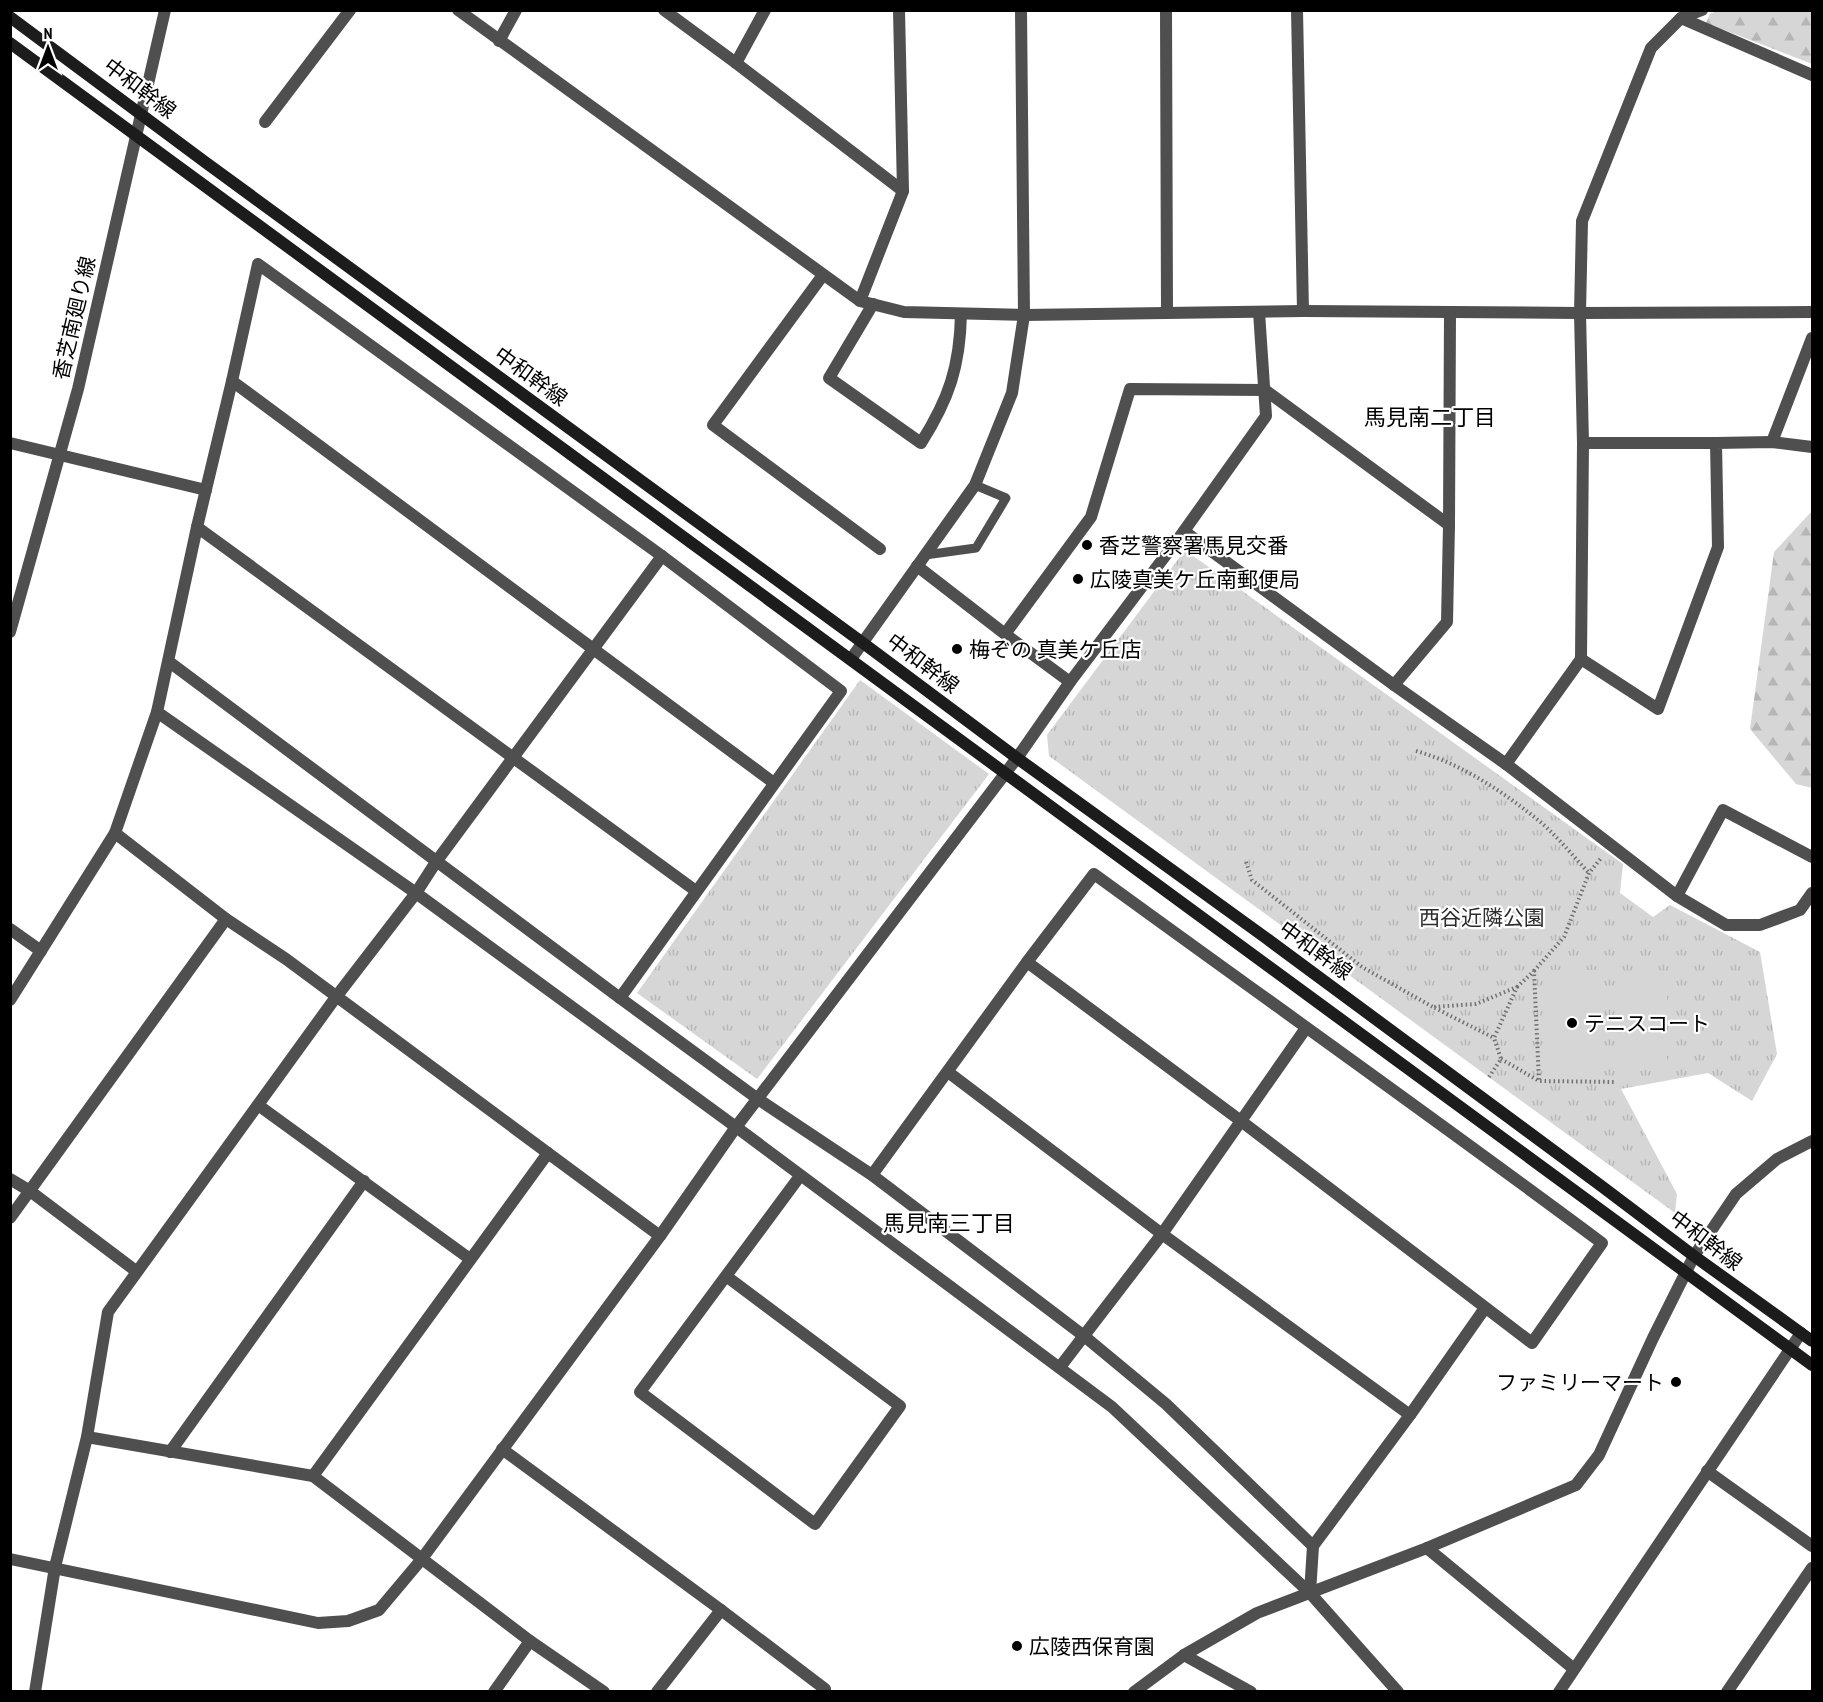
<svg xmlns="http://www.w3.org/2000/svg" width="1823" height="1702" viewBox="0 0 1823 1702" font-family="'PT Sans Narrow','Noto Sans JP',sans-serif">
	<style>
		.grass { fill: url(#grass-tufts) }
		.forest { fill: url(#forest-firs) }
		.garden { fill: #d6d6d6 }
		.lines { fill: none; stroke-linecap: round; stroke-linejoin: round }
		.path { stroke: #717171; stroke-width: 4; stroke-dasharray: 1.5 3; stroke-linecap: butt }
		.service { stroke: #4f4f4f; stroke-width: 9 }
		.minor { stroke: #4f4f4f; stroke-width: 12 }
		.tertiary { stroke: #4f4f4f; stroke-width: 12 }
		.secondary { stroke: #1c1c1c; stroke-width: 12 }
		.poi-dot { fill: #000; stroke: #fff; stroke-width: 2 }
		.labels { text-anchor: middle; dominant-baseline: central; stroke-width: 4.5; stroke-linejoin: round; paint-order: stroke }
		.street-label { font-size: 21px; fill: #000; stroke: #fff }
		.poi-label { font-size: 21px; fill: #000; stroke: #fff; text-anchor: start }
		.park-label { font-size: 21px; fill: #2d2d2d; stroke: #fff }
		.neighbourhood-label { font-size: 22px; fill: #000; stroke: #fff }
	</style>
	<defs>
		<pattern id="grass-tufts" width="24" height="20" patternUnits="userSpaceOnUse" patternTransform="scale(1.5)"><rect width="24" height="20" fill="#d6d6d6"/><path d="M3 7l-1-3M5 7V3M7 7l1-3M15 17l-1-3M17 17v-4M19 17l1-3" fill="none" stroke="#b6b6b6"/></pattern>
		<pattern id="forest-firs" width="22" height="20" patternUnits="userSpaceOnUse" patternTransform="scale(1.5)"><rect width="22" height="20" fill="#d6d6d6"/><path d="M5 1l3.5 6h-7zM16 11l3.5 6h-7z" fill="#b6b6b6"/></pattern>
	</defs>
	<rect width="100%" height="100%" fill="#fff"/>
	<g class="grass">
		<polygon points="1185,550 1623,864 1620,893 1653,917 1670,905 1760,952 1777,1054 1752,1101 1708,1073 1621,1089 1677,1194 1675,1213 1049,756 1047,735"/>
		<polygon points="860,680 989,774 757,1079 637,993"/>
	</g>
	<g class="forest">
		<polygon points="1717,11 1812,11 1812,64 1706,23 1710,14"/>
		<polygon points="1812,511 1812,788 1796,784 1750,729 1774,552"/>
	</g>
	<g class="garden">
		<polygon points="1546,970 1599,970 1599,1077 1547,1075"/>
		<polygon points="1617,975 1667,976 1667,1070 1618,1069"/>
	</g>
	<g class="lines">
		<g class="path">
			<path d="M1416 751C1459 763 1499 789 1533 816 1554 832 1571 854 1589 873"/>
			<polyline points="1246,862 1252,880 1362,967 1433,1007"/>
			<polyline points="1534,971 1564,937 1589,873 1602,857"/>
			<polyline points="1517,987 1534,971 1539,1081"/>
			<polyline points="1501,1059 1539,1081 1616,1082"/>
			<polyline points="1489,1077 1501,1059 1494,1038 1517,987 1476,1004 1433,1007 1494,1038"/>
		</g>
		<polyline class="service" points="925,555 976,548 1006,498 975,485"/>
		<g class="minor">
			<polyline points="458,10 860,301 904,312 1024,315 1303,311 1580,313 1812,312"/>
			<polyline points="664,10 736,63 903,191"/>
			<polyline points="1166,10 1167,312"/>
			<polyline points="1297,10 1303,311"/>
			<polyline points="1681,18 1812,75"/>
			<polyline points="499,41 516,10"/>
			<polyline points="736,63 765,10"/>
			<polyline points="265,122 350,10"/>
			<polyline points="823,275 713,425 880,549"/>
			<polyline points="860,301 903,191 899,10"/>
			<path d="M873 304 829 378 921 443C949 399 960 366 961 314"/>
			<polyline points="232,381 774,783"/>
			<polyline points="1772,442 1812,338"/>
			<polyline points="10,443 206,490"/>
			<polyline points="1583,443 1716,443"/>
			<polyline points="197,527 696,891"/>
			<polyline points="1184,531 1394,685 1506,764 1677,896 1726,925 1760,925 1800,910 1812,893"/>
			<polyline points="917,566 1005,634 1070,682"/>
			<polyline points="1005,634 1091,517 1130,389 1265,390 1449,525"/>
			<polyline points="1581,659 1583,443 1580,313 1582,221 1651,48 1681,18 1702,10"/>
			<polyline points="168,661 620,998 841,691 662,556 258,264 232,381 197,527 157,712 416,893 736,1127 1112,1407 1310,1593 1398,1692"/>
			<polyline points="1394,685 1447,622 1449,525 1450,312"/>
			<polyline points="1506,764 1581,659 1658,709 1718,547 1716,443 1772,442 1812,447"/>
			<polyline points="115,833 157,712"/>
			<polyline points="1677,896 1723,810 1812,857"/>
			<polyline points="10,929 41,951"/>
			<polyline points="620,998 758,1099 872,1175 1084,1336 1166,1404 1313,1546"/>
			<polyline points="10,1000 115,833 226,919 286,959 660,1236"/>
			<polyline points="948,1072 1162,1234 1410,1415"/>
			<polyline points="258,1105 470,1259"/>
			<polyline points="548,1153 313,1476 530,1641 604,1692"/>
			<path d="M872 1175 1027 962 1241 1121 1532 1343 1602 1243C1434 1118 1263 997 1094 874L1027 962"/>
			<polyline points="10,1179 30,1191 136,1271"/>
			<polyline points="10,1218 226,919"/>
			<polyline points="726,1276 900,1406 815,1524 640,1392 800,1176"/>
			<polyline points="1060,1367 1162,1234 1306,1028"/>
			<polyline points="87,1437 313,1476"/>
			<polyline points="502,1449 721,1610 825,1689 823,1692"/>
			<polyline points="170,1452 364,1181"/>
			<polyline points="1707,1471 1812,1546"/>
			<polyline points="1427,1548 1574,1669"/>
			<polyline points="10,1559 318,1623 348,1621 379,1610 421,1560 660,1236 736,1127 1017,758 1070,682 1184,531 1266,416 1259,312"/>
			<polyline points="1310,1593 1313,1546 1410,1415 1485,1308"/>
			<polyline points="1184,1655 1251,1692"/>
			<polyline points="35,1692 55,1567 87,1437 108,1312 336,997 416,893 436,862 662,556"/>
			<polyline points="494,1692 530,1641"/>
			<polyline points="657,1692 721,1610"/>
			<polyline points="1134,1692 1184,1655 1257,1613 1427,1548 1576,1485 1599,1455 1653,1338 1694,1256 1736,1194 1777,1159 1812,1141"/>
			<polyline points="1727,1692 1812,1568"/>
		</g>
		<g class="tertiary">
			<polyline points="10,632 78,389 165,10"/>
			<polyline points="851,659 975,485 1012,393 1024,315 1021,10"/>
			<polyline points="1559,1692 1801,1333"/>
		</g>
		<g class="secondary">
			<polyline points="10,17 205,162 863,643 1017,758 1266,938 1600,1185 1694,1256 1812,1341"/>
			<polyline points="10,43 1812,1365"/>
		</g>
	</g>
	<g class="poi-dot">
		<circle cx="1087" cy="545" r="6"/>
		<circle cx="1078" cy="579" r="6"/>
		<circle cx="957" cy="649" r="6"/>
		<circle cx="1572" cy="1023" r="6"/>
		<circle cx="1676" cy="1382" r="6"/>
		<circle cx="1017" cy="1646" r="6"/>
	</g>
	<g class="labels">
		<g class="street-label">
			<text transform="translate(140 88) rotate(37)">中和幹線</text>
			<text transform="translate(74 318) rotate(-77)">香芝南廻り線</text>
			<text transform="translate(531 376) rotate(36)">中和幹線</text>
			<text transform="translate(923 663) rotate(37)">中和幹線</text>
			<text transform="translate(1316 950) rotate(36)">中和幹線</text>
			<text transform="translate(1706 1240) rotate(37)">中和幹線</text>
		</g>
		<g class="poi-label">
			<text x="1099" y="545">香芝警察署馬見交番</text>
			<text x="1090" y="579">広陵真美ケ丘南郵便局</text>
			<text x="969" y="649">梅ぞの 真美ケ丘店</text>
			<text x="1584" y="1023">テニスコート</text>
			<text x="1664" y="1382" text-anchor="end">ファミリーマート</text>
			<text x="1029" y="1646">広陵西保育園</text>
		</g>
		<g class="park-label">
			<text x="1482" y="917">西谷近隣公園</text>
		</g>
		<g class="neighbourhood-label">
			<text x="1430" y="417">馬見南二丁目</text>
			<text x="949" y="1223">馬見南三丁目</text>
		</g>
	</g>
	<rect width="1823" height="1702" fill="none" stroke="#000000" stroke-width="24"/>
	<g transform="translate(48 48)" stroke="#ffffff" stroke-width="4.5" paint-order="stroke">
	<path d="M0-4.5L10 22L0 15L-10 22Z" fill="#000000"/>
	<text y="-9" font-size="16" font-weight="bold" text-anchor="middle" fill="#000000">N</text>
	</g>
</svg>
